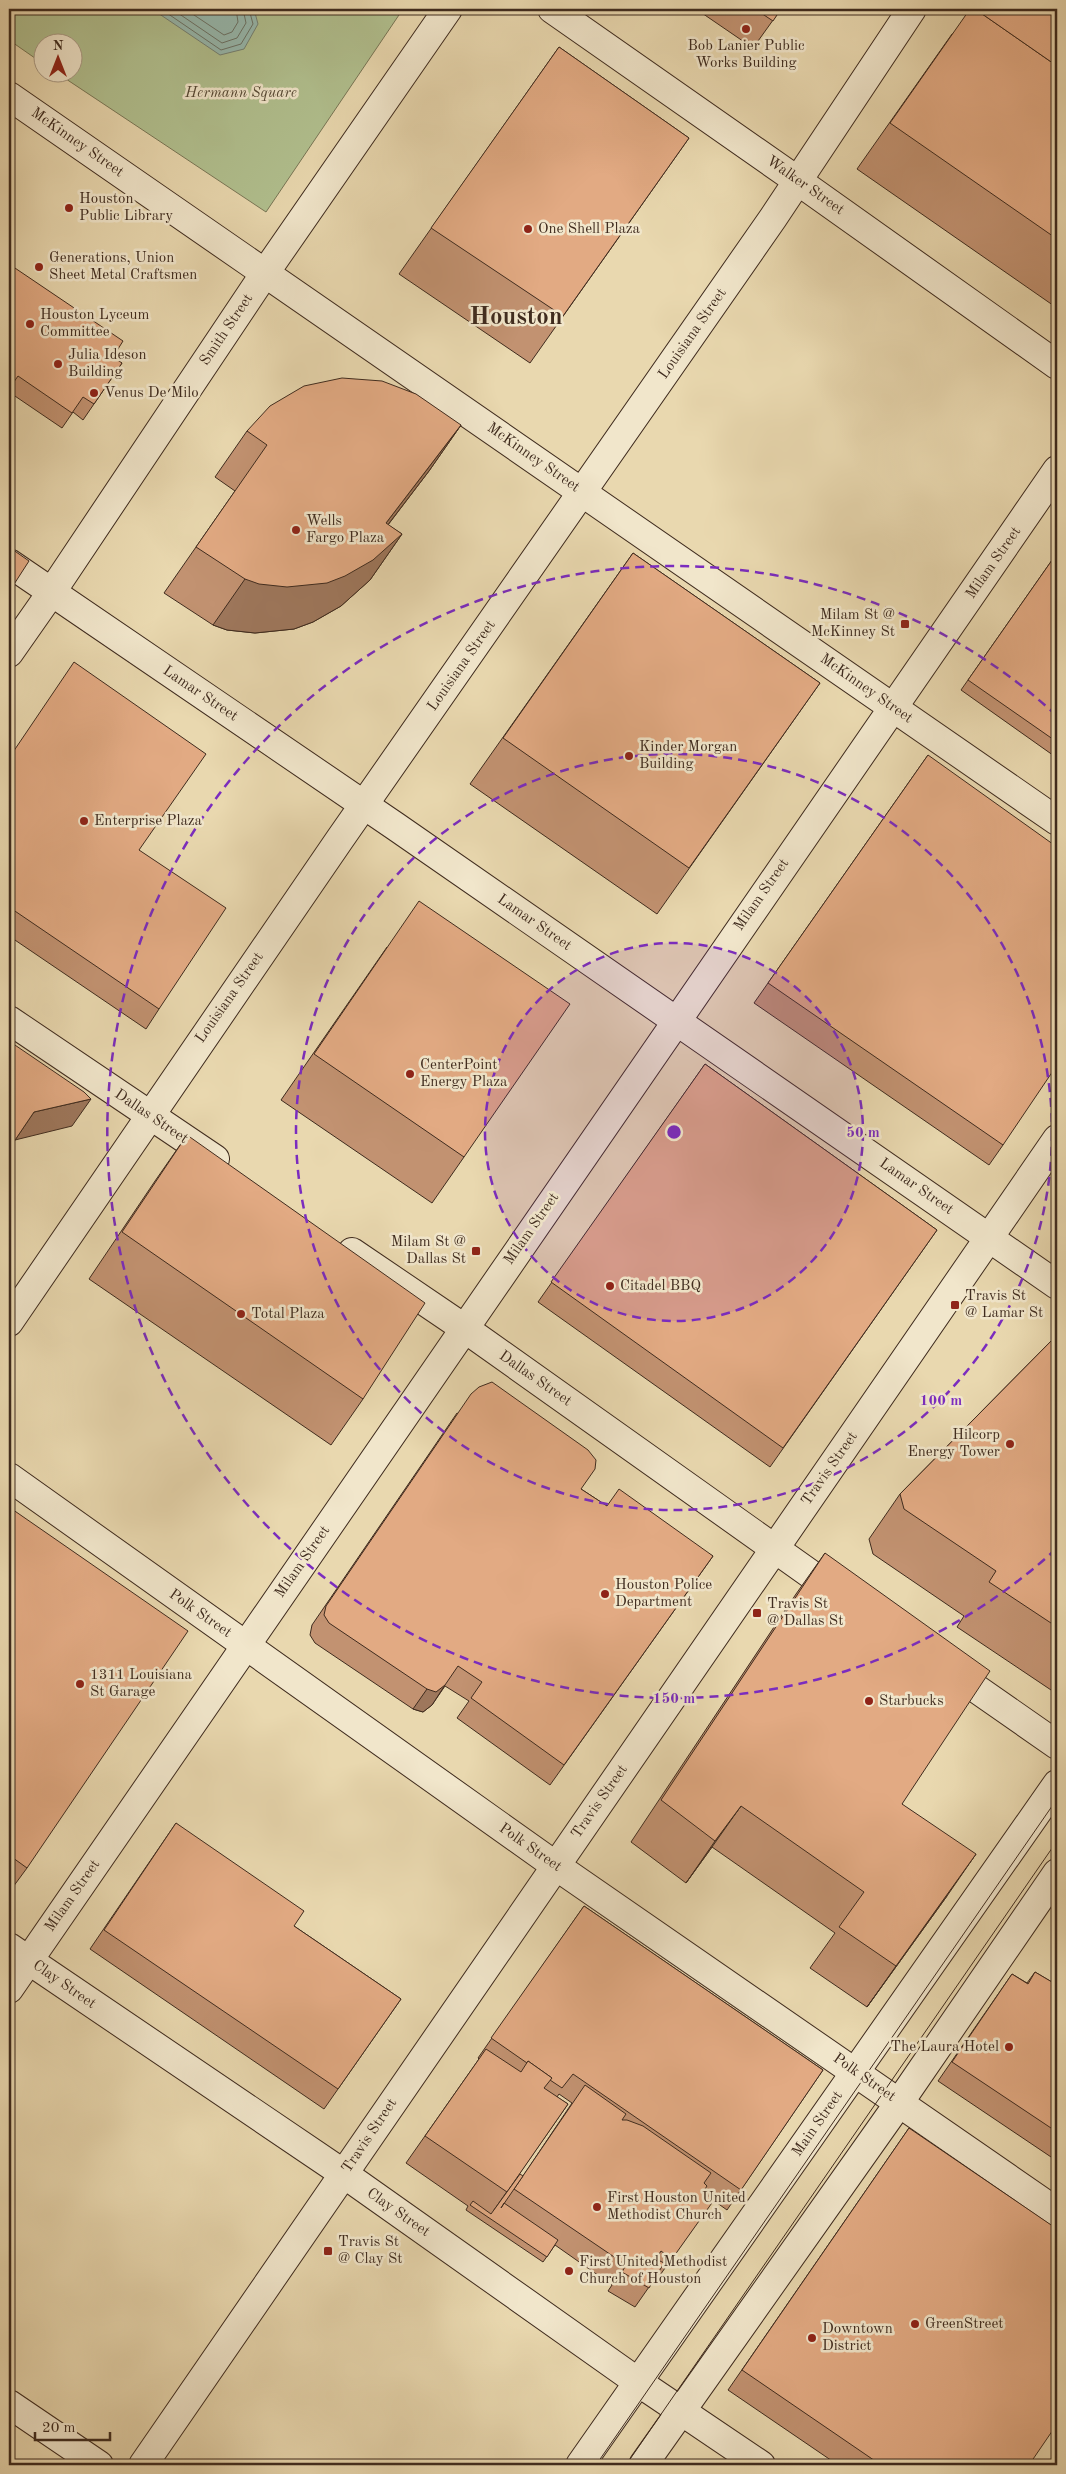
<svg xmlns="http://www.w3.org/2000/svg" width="1066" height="2474" viewBox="0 0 1066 2474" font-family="'Old Standard TT',serif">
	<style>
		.green { fill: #b1c08f; stroke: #787656 }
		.water { fill: #97b9ae; stroke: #748074 }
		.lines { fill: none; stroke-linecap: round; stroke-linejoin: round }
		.shore { stroke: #6b7266; stroke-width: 1 }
		.secondary-casing { stroke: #3f2b1e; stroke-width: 30 }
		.secondary { stroke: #f1e6cb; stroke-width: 28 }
		.tram { stroke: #3f2b1e; stroke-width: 1 }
		.wall { fill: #c29271; stroke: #3f2b1e; fill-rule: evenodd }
		.shaded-wall { fill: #9e775c; stroke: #3f2b1e }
		.building { fill: #e2aa83; stroke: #3f2b1e }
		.ring { fill: none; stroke: #7b2cbf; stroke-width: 2.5; stroke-dasharray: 9 6 }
		.poi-dot { fill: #8f2418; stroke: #f1e6cb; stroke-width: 2 }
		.labels { text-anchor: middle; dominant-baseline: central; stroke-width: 5; stroke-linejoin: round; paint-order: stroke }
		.poi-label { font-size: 15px; fill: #3f2b1e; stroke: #f1e6cb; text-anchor: start }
		.park-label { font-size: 15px; font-style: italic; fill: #564935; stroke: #f1e6cb }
		.street-label { font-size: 15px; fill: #3f2b1e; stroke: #f1e6cb }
		.town-label { font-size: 25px; font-weight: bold; fill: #3f2b1e; stroke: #f1e6cb }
		.centre { fill: #7b2cbf; stroke: #f1e6cb; stroke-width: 2.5 }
		.ring-label { font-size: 15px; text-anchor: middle; font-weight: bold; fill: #7b2cbf; stroke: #f1e6cb; stroke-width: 5; stroke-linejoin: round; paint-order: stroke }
	</style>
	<rect width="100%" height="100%" fill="#e9d8af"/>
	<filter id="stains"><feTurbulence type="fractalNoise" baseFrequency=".004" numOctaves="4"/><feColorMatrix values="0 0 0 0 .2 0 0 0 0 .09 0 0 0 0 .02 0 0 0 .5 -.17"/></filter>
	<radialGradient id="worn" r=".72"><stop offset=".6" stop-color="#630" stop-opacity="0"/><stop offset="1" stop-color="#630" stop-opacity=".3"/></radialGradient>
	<polygon class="green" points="9,9 403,9 266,212 57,73 72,72 72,42 42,42 42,63 9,40"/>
	<polygon class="water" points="152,9 254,9 258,24 244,49 220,55"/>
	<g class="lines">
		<g class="shore">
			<polyline points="161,9 221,50 241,44 253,24 249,9"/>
			<polyline points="172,9 222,43 237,38 246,23 243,9"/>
			<polyline points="185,9 224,35 232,32 238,22 236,9"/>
		</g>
		<defs>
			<g id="secondary">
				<polyline points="552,9 798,181 1057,365"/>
				<polyline points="9,96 1057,821"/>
				<polyline points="9,563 395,826 1057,1285"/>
				<polyline points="9,653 51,593 265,273 448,9"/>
				<polyline points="9,1020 215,1159"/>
				<polyline points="352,1252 464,1328 840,1595"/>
				<polyline points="9,1322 340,839 773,218 912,9"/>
				<polyline points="9,1477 556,1866 1057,2212"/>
				<polyline points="948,1669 1057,1745"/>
				<polyline points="9,1947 344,2174 638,2382 761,2465"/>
				<polyline points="9,1989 1057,470"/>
				<polyline points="9,2404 99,2465"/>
				<polyline points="143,2465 1057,1139"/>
				<polyline points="580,2465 1057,1784"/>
				<polyline points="643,2465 899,2103 1057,1873"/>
			</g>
		</defs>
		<use href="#secondary" class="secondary-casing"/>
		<use href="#secondary" class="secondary"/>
		<g class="tram">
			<polyline points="596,2465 1057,1799"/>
			<polyline points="626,2465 1057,1841"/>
		</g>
	</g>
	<g class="wall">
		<polygon points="696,9 781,9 753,48"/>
		<polygon points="1057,9 1057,308 857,169 952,34"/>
		<polygon points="559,47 689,138 530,363 399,274"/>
		<polygon points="9,264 113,357 122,363 83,420 73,412 62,428 9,392"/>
		<polygon points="461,425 429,471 388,525 402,534 370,580 341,606 313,622 294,629 255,633 227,630 213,625 164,593 235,491 215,477 247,431"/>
		<polygon points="633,553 820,683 657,914 470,784"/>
		<polygon points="1057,553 1057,758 961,690"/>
		<polygon points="928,755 1003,1145 989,1165 754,1003"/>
		<polygon points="9,757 139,850 159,1009 146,1029 9,936"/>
		<polygon points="387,947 464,1157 432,1203 281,1100"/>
		<polygon points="705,1064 937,1230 770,1467 538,1302"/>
		<polygon points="187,1135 363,1399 331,1445 89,1279 155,1181"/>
		<polygon points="1057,1335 1057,1694 957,1627 964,1616 873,1554 869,1539 900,1494"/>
		<polygon points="457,1413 581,1489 607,1506 713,1556 550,1785 457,1718 469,1701 445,1686 432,1705 423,1712 413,1709 315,1643 310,1635 312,1625"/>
		<polygon points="9,1507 27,1868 13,1887 9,1884"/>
		<polygon points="825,1553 902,1804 947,1896 867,2007 810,1968 835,1933 712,1847 686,1883 631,1842 796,1594"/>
		<polygon points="176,1823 294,1926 401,1999 324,2109 90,1949"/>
		<path d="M584 1906 823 2070 727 2210 713 2200 658 2278 656 2277 635 2307 608 2291 612 2285 555 2245 543 2262 466 2210 468 2206 406 2163 479 2059 478 2058ZM559 2094 572 2103 523 2176 494 2210 568 2104 557 2097Z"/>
		<polygon points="1035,1972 1057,1985 1057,2161 938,2081 1012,1974 1027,1983"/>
		<polygon points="909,2128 1029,2465 838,2465 728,2390"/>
	</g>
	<g class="shaded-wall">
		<polygon points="461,425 429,471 354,569 386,523"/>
		<polygon points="402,534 370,580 341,606 313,622 294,629 255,633 227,630 213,625 245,579"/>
		<polygon points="91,1099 72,1126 15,1140 34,1112"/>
		<polygon points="445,1685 432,1705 423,1712 413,1709 427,1689"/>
		<polygon points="741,1806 712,1847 686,1883 715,1841"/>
		<polygon points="976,1854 947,1896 867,2007 896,1966"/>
	</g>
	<g class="building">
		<polygon points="755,9 781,9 773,21"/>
		<polygon points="970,9 975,9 1057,66 1057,239 890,123"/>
		<polygon points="975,9 1057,9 1057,66"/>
		<polygon points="559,47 689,138 563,316 431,228"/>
		<polygon points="9,159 14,162 9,170"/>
		<polygon points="9,264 123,341 113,357 122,363 94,404 83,397 72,413 18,376 9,389"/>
		<polygon points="342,378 382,381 416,394 461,425 386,523 402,534 373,560 345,576 327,583 287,587 259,584 245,579 196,547 267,445 247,431 270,406 304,386"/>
		<polygon points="9,547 29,561 9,592"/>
		<polygon points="633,553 820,683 689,868 503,738"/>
		<polygon points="1057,553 1057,742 968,680"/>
		<polygon points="74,662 206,754 139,850 226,908 159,1009 9,907 9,758"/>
		<polygon points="928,755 1057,847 1057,1065 1003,1145 768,983"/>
		<polygon points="419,901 570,1004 464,1157 314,1054"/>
		<polygon points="9,1041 84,1092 91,1099 34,1112 9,1149"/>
		<polygon points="705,1064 937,1230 783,1448 551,1282"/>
		<polygon points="187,1135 425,1303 363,1399 122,1232"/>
		<polygon points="1057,1335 1057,1627 989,1582 996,1571 904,1509 900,1494"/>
		<polygon points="492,1382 588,1450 596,1460 595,1469 581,1489 607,1506 619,1489 713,1556 564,1765 471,1698 482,1682 458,1666 445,1685 436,1692 427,1689 329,1623 324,1615 326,1606 471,1394 479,1387"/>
		<polygon points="9,1507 188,1631 27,1868 9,1855"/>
		<polygon points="825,1553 990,1671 902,1804 976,1854 896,1966 839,1927 864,1892 741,1806 715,1841 661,1800"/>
		<polygon points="176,1823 304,1911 294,1926 401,1999 338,2089 104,1930"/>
		<polygon points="584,1906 823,2070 741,2190 573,2074 562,2088 550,2080 552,2078 528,2061 527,2063 491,2038"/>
		<polygon points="1035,1972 1057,1985 1057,2132 952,2062 1012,1974 1028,1984"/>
		<polygon points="486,2049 521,2072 528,2061 552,2078 544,2088 568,2104 507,2192 425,2136"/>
		<polygon points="585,2085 626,2114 622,2120 627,2120 643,2126 711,2173 704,2183 707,2186 703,2192 714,2200 672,2259 661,2251 656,2259 664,2263 649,2288 622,2272 626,2265 514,2189"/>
		<polygon points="909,2128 1057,2229 1057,2424 1029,2465 881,2465 742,2370"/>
		<polygon points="520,2174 523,2176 501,2208 504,2203 558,2240 547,2257 470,2205 473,2201 491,2214"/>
	</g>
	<circle cx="674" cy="1132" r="189" fill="#7b2cbf" fill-opacity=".12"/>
	<g class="ring">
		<circle cx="674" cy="1132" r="189"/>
		<circle cx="674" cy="1132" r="378"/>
		<path d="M1056 1549A566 566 0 1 1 1056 715"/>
	</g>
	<g class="poi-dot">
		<circle cx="746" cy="29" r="5"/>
		<circle cx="69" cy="208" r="5"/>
		<circle cx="528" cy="229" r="5"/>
		<circle cx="39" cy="267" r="5"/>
		<circle cx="30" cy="324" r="5"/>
		<circle cx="58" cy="364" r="5"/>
		<circle cx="94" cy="393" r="5"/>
		<circle cx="296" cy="530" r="5"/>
		<rect x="900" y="619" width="10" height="10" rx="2.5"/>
		<circle cx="629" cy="756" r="5"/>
		<circle cx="84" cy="821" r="5"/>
		<circle cx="410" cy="1074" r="5"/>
		<rect x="471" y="1246" width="10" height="10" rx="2.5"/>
		<circle cx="610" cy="1286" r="5"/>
		<rect x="950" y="1300" width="10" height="10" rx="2.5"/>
		<circle cx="241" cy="1314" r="5"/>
		<circle cx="1010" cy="1444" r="5"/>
		<circle cx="605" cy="1594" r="5"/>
		<rect x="752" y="1608" width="10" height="10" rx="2.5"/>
		<circle cx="80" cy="1684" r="5"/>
		<circle cx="869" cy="1701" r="5"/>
		<circle cx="1009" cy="2047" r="5"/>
		<circle cx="597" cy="2207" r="5"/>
		<rect x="323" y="2246" width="10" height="10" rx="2.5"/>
		<circle cx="569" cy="2271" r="5"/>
		<circle cx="915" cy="2324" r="5"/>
		<circle cx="812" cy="2338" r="5"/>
	</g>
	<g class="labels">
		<g class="poi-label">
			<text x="746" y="46" text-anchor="middle">Bob Lanier Public<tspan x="746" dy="17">Works Building</tspan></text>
			<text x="79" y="199">Houston<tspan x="79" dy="17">Public Library</tspan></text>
			<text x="538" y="229">One Shell Plaza</text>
			<text x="49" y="258">Generations, Union<tspan x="49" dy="17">Sheet Metal Craftsmen</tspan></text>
			<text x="40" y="315">Houston Lyceum<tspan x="40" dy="17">Committee</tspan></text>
			<text x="68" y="355">Julia Ideson<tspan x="68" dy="17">Building</tspan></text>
			<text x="104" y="393">Venus De Milo</text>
			<text x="306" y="521">Wells<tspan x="306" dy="17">Fargo Plaza</tspan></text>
			<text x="895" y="615" text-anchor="end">Milam St @<tspan x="895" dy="17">McKinney St</tspan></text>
			<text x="639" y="747">Kinder Morgan<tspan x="639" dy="17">Building</tspan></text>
			<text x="94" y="821">Enterprise Plaza</text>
			<text x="420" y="1065">CenterPoint<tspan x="420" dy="17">Energy Plaza</tspan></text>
			<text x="466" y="1242" text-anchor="end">Milam St @<tspan x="466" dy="17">Dallas St</tspan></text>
			<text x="620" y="1286">Citadel BBQ</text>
			<text x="965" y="1296">Travis St<tspan x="965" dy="17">@ Lamar St</tspan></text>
			<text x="251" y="1314">Total Plaza</text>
			<text x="1000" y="1435" text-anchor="end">Hilcorp<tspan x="1000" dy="17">Energy Tower</tspan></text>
			<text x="615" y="1585">Houston Police<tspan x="615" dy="17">Department</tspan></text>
			<text x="767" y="1604">Travis St<tspan x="767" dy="17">@ Dallas St</tspan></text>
			<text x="90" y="1675">1311 Louisiana<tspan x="90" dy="17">St Garage</tspan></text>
			<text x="879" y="1701">Starbucks</text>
			<text x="999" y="2047" text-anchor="end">The Laura Hotel</text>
			<text x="607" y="2198">First Houston United<tspan x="607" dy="17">Methodist Church</tspan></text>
			<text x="338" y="2242">Travis St<tspan x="338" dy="17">@ Clay St</tspan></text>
			<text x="579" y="2262">First United Methodist<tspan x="579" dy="17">Church of Houston</tspan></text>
			<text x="925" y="2324">GreenStreet</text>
			<text x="822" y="2329">Downtown<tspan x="822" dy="17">District</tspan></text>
		</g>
		<g class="park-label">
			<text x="241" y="93">Hermann Square</text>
		</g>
		<g class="street-label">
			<text transform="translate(77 143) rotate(35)">McKinney Street</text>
			<text transform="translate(805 186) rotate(35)">Walker Street</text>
			<text transform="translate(227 330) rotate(-56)">Smith Street</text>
			<text transform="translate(693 334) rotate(-55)">Louisiana Street</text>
			<text transform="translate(533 458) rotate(35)">McKinney Street</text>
			<text transform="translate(994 563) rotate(-55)">Milam Street</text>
			<text transform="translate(462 666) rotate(-55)">Louisiana Street</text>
			<text transform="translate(866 689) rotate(35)">McKinney Street</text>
			<text transform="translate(200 694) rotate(34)">Lamar Street</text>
			<text transform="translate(762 895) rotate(-55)">Milam Street</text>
			<text transform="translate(534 923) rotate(35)">Lamar Street</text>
			<text transform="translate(230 998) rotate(-55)">Louisiana Street</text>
			<text transform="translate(151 1117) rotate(34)">Dallas Street</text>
			<text transform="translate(916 1187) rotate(35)">Lamar Street</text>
			<text transform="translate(532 1229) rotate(-55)">Milam Street</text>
			<text transform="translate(535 1379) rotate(35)">Dallas Street</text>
			<text transform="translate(830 1469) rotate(-55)">Travis Street</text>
			<text transform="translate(303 1562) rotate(-55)">Milam Street</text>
			<text transform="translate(200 1614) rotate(35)">Polk Street</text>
			<text transform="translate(600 1802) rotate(-55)">Travis Street</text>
			<text transform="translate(530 1848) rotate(35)">Polk Street</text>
			<text transform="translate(73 1896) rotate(-55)">Milam Street</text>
			<text transform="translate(64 1985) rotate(35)">Clay Street</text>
			<text transform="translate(864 2078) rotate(35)">Polk Street</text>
			<text transform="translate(818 2124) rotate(-55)">Main Street</text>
			<text transform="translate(370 2136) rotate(-56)">Travis Street</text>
			<text transform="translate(398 2213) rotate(35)">Clay Street</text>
		</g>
		<g class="town-label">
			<text x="516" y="317">Houston</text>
		</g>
	</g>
	<circle cx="674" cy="1132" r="8" class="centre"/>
	<g class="ring-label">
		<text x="863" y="1137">50 m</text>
		<text x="941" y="1405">100 m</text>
		<text x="674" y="1703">150 m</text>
	</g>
	<rect width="1066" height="2474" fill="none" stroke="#e9d8af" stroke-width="30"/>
	<rect x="10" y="10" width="1046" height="2454" fill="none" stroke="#3f2b1e" stroke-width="2.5"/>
	<rect x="15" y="15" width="1036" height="2444" fill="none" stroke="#3f2b1e"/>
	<g transform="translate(58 58)"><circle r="24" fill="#f1e6cb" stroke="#aa9b86"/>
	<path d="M0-4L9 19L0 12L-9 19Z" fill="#8f2418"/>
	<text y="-8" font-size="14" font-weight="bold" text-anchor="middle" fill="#3f2b1e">N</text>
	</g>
	<path d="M35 2432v8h75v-8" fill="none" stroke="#3f2b1e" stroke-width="2.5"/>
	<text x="42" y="2432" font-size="15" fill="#3f2b1e" stroke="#f1e6cb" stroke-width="4" paint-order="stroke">20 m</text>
	<rect width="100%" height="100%" filter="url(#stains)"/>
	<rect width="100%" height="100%" fill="url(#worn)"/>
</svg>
